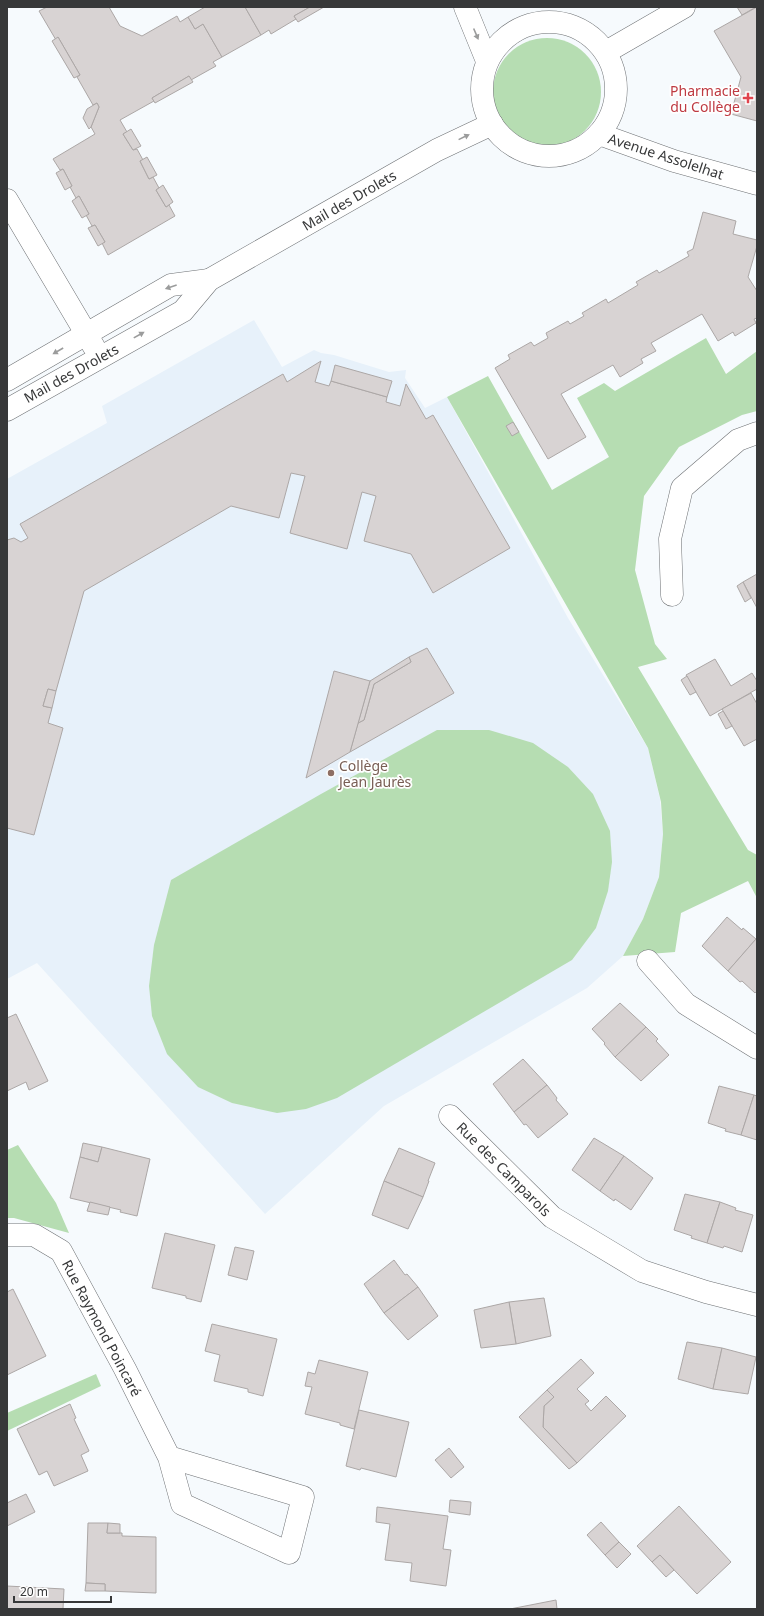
<svg xmlns="http://www.w3.org/2000/svg" width="764" height="1616" viewBox="0 0 764 1616" font-family="'Noto Sans',sans-serif">
	<style>
		.built { fill: #e7f1fa }
		.green { fill: #b6ddb2 }
		.building { fill: #d8d3d3; stroke: #aca7a6 }
		.lines { fill: none; stroke-linecap: round; stroke-linejoin: round }
		.minor-casing { stroke: #6e7174; stroke-width: 23 }
		.minor { stroke: #fff; stroke-width: 22 }
		.oneway { fill: #9b9c9c }
		.health-dot { fill: #e0444e; stroke: #fff; stroke-width: 1.5 }
		.education-dot { fill: #8d6e63; stroke: #fff; stroke-width: 1.5 }
		.labels { text-anchor: middle; dominant-baseline: central; stroke-width: 3.5; stroke-linejoin: round; paint-order: stroke }
		.health-label { font-size: 14px; fill: #be3a42; stroke: #fff; text-anchor: end }
		.street-label { font-size: 14px; fill: #373839; stroke: #fff }
		.education-label { font-size: 14px; fill: #785e54; stroke: #fff; text-anchor: start }
	</style>
	<rect width="100%" height="100%" fill="#f6fafd"/>
	<polygon class="built" points="254,320 282,367 314,350 321,353 334,355 389,372 406,370 405,378 425,408 447,397 568,618 648,748 660,799 663,834 659,877 643,919 623,956 587,988 384,1106 265,1214 37,963 7,979 7,479 107,423 102,406"/>
	<g class="green">
		<circle cx="547" cy="92" r="54"/>
		<polygon points="706,338 726,374 757,351 757,411 742,415 679,447 644,496 635,570 655,644 667,659 638,667 748,850 757,855 757,898 748,881 681,913 675,952 623,956 643,919 659,877 663,834 661,802 648,748 447,397 488,376 552,490 609,457 577,398 604,383 615,391"/>
		<polygon points="437,730 489,730 533,743 568,767 593,794 610,831 612,862 608,891 596,928 572,960 337,1098 306,1109 277,1113 232,1103 198,1087 167,1054 152,1016 149,986 154,945 171,880 321,794"/>
		<polygon points="18,1145 56,1203 69,1233 14,1218 7,1218 7,1150"/>
		<polygon points="96,1374 101,1386 7,1431 7,1413"/>
	</g>
	<g class="building">
		<polygon points="47,7 109,7 120,26 142,36 177,16 180,22 188,17 195,29 203,24 222,57 213,62 216,66 191,80 189,76 152,98 154,101 120,120 127,132 123,134 133,150 137,149 143,160 140,161 149,179 153,177 159,188 156,190 166,207 169,205 175,216 108,255 102,243 105,242 95,225 92,226 86,215 89,214 79,196 76,198 70,187 72,186 63,169 60,170 53,159 95,134 91,127 99,107 97,103 93,105 77,77 80,75 58,37 56,40 39,11"/>
		<polygon points="205,7 245,7 261,35 222,57 203,24 195,29 188,17"/>
		<polygon points="245,7 310,7 294,16 296,19 271,34 269,30 261,35"/>
		<polygon points="310,7 324,7 298,22 294,16"/>
		<polygon points="737,7 756,7 742,15"/>
		<polygon points="757,7 757,121 731,114 741,77 714,31"/>
		<polygon points="58,37 80,75 74,78 52,41"/>
		<polygon points="189,76 193,82 155,103 152,98"/>
		<polygon points="97,103 99,107 91,127 89,129 83,118 87,109"/>
		<polygon points="131,129 141,146 133,150 123,134"/>
		<polygon points="147,157 157,175 149,179 140,161"/>
		<polygon points="63,169 72,186 65,190 56,173"/>
		<polygon points="163,185 173,202 166,207 156,190"/>
		<polygon points="79,196 89,214 82,218 72,201"/>
		<polygon points="703,212 736,221 733,234 757,240 757,246 748,277 757,291 757,318 754,319 756,323 735,336 733,332 718,341 702,314 651,343 656,351 641,359 643,363 620,377 613,365 561,394 586,437 548,459 495,368 510,359 508,355 531,342 534,346 548,338 546,333 568,321 570,324 584,316 582,313 606,299 608,303 638,285 636,282 657,270 659,273 689,256 687,252 693,249"/>
		<polygon points="95,225 105,242 98,246 88,228"/>
		<polygon points="321,361 315,382 329,386 331,381 387,397 386,402 400,406 406,384 426,419 433,415 510,548 433,593 411,554 364,541 376,496 362,492 347,549 290,533 305,476 291,473 279,518 231,506 84,591 56,691 48,689 43,706 52,708 48,723 63,728 34,835 7,828 7,540 14,538 21,542 28,538 20,524 283,374 287,382"/>
		<polygon points="335,365 392,381 387,397 331,381"/>
		<polygon points="513,422 519,432 512,436 506,426"/>
		<polygon points="757,574 757,608 743,582"/>
		<polygon points="743,582 751,598 745,602 737,586"/>
		<polygon points="427,648 454,693 350,752 358,723 364,720 374,684 411,662 409,657"/>
		<polygon points="409,657 411,662 374,684 364,720 358,723 370,681"/>
		<polygon points="715,659 731,686 752,673 757,681 757,689 710,716 686,675"/>
		<polygon points="334,671 370,681 350,752 306,778"/>
		<polygon points="687,676 696,692 690,695 681,680"/>
		<polygon points="48,689 56,691 52,708 43,706"/>
		<polygon points="751,693 757,704 757,739 744,746 722,709"/>
		<polygon points="723,711 732,726 726,729 718,714"/>
		<polygon points="727,917 742,930 743,928 756,939 728,971 702,946"/>
		<polygon points="756,939 757,940 757,991 755,993 742,981 740,982 728,971"/>
		<polygon points="620,1003 646,1027 615,1057 604,1044 605,1043 592,1029"/>
		<polygon points="16,1014 48,1081 29,1090 26,1082 7,1091 7,1018"/>
		<polygon points="646,1027 658,1039 656,1041 669,1055 641,1081 615,1057"/>
		<polygon points="523,1059 547,1085 514,1112 493,1084"/>
		<polygon points="547,1085 557,1098 556,1100 568,1114 538,1138 526,1124 524,1125 514,1112"/>
		<polygon points="719,1086 754,1095 741,1135 725,1131 726,1129 708,1123"/>
		<polygon points="754,1095 757,1096 757,1140 741,1135"/>
		<polygon points="594,1138 624,1156 600,1191 572,1170"/>
		<polygon points="83,1143 102,1147 98,1162 80,1157"/>
		<polygon points="102,1147 150,1159 137,1216 120,1212 121,1210 70,1198 80,1157 98,1162"/>
		<polygon points="399,1148 435,1163 428,1181 429,1181 423,1197 384,1181"/>
		<polygon points="624,1156 653,1178 631,1210 615,1199 614,1201 600,1191"/>
		<polygon points="384,1181 423,1197 408,1229 372,1215"/>
		<polygon points="685,1194 720,1202 707,1243 691,1238 692,1236 674,1230"/>
		<polygon points="90,1202 110,1207 108,1215 87,1211"/>
		<polygon points="720,1202 736,1208 735,1210 753,1215 742,1252 724,1246 723,1248 707,1243"/>
		<polygon points="165,1233 215,1245 201,1302 186,1298 186,1296 152,1288"/>
		<polygon points="235,1247 254,1251 247,1280 228,1275"/>
		<polygon points="394,1260 405,1275 407,1274 418,1287 384,1313 364,1284"/>
		<polygon points="418,1287 438,1316 408,1340 384,1313"/>
		<polygon points="13,1289 46,1356 7,1375 7,1292"/>
		<polygon points="544,1298 551,1336 516,1344 509,1302"/>
		<polygon points="509,1302 516,1344 481,1348 474,1310"/>
		<polygon points="212,1324 277,1339 263,1396 248,1392 248,1389 214,1381 220,1355 205,1351"/>
		<polygon points="687,1342 722,1348 713,1389 678,1379"/>
		<polygon points="722,1348 756,1357 748,1394 713,1389"/>
		<polygon points="581,1359 594,1373 577,1389 589,1401 585,1404 591,1411 606,1396 626,1416 577,1463 543,1427 544,1406 554,1397 547,1390"/>
		<polygon points="319,1360 368,1372 354,1429 340,1425 340,1423 305,1414 312,1387 305,1386 308,1372 315,1374"/>
		<polygon points="547,1390 554,1397 544,1406 543,1427 577,1463 569,1469 519,1417"/>
		<polygon points="70,1404 76,1418 74,1419 89,1451 81,1455 88,1471 54,1486 47,1471 39,1475 17,1429"/>
		<polygon points="359,1410 409,1422 396,1477 361,1468 360,1470 346,1466"/>
		<polygon points="449,1448 464,1467 451,1478 435,1460"/>
		<polygon points="26,1494 35,1512 7,1526 7,1503"/>
		<polygon points="450,1500 471,1502 470,1515 449,1512"/>
		<polygon points="679,1506 731,1562 697,1594 660,1555 652,1562 637,1546"/>
		<polygon points="377,1507 448,1516 443,1549 451,1550 446,1586 410,1581 412,1563 385,1560 390,1524 376,1522"/>
		<polygon points="601,1522 619,1542 605,1555 587,1535"/>
		<polygon points="88,1523 108,1523 107,1533 122,1533 122,1536 156,1537 156,1593 105,1591 105,1584 86,1583"/>
		<polygon points="108,1523 120,1524 120,1533 107,1533"/>
		<polygon points="619,1542 631,1554 617,1568 605,1555"/>
		<polygon points="660,1555 674,1570 666,1577 652,1562"/>
		<polygon points="86,1583 105,1584 105,1591 85,1591"/>
		<polygon points="7,1586 64,1589 63,1609 7,1609"/>
		<polygon points="556,1600 557,1609 510,1609"/>
	</g>
	<g class="lines">
		<defs>
			<g id="minor">
				<polyline points="465,7 487,61"/>
				<circle cx="549" cy="89" r="67"/>
				<polyline points="606,52 684,7"/>
				<polyline points="599,134 674,161 757,184"/>
				<polyline points="7,200 94,347"/>
				<polyline points="7,380 171,285 209,280"/>
				<polyline points="7,410 183,311 209,280 437,150 492,124"/>
				<polyline points="672,595 670,539 682,488 738,440 757,433"/>
				<polyline points="648,961 686,1004 757,1048"/>
				<polyline points="450,1116 552,1217 642,1271 706,1292 757,1305"/>
				<polyline points="7,1235 34,1235 61,1251 125,1369 169,1457 182,1504 289,1553 303,1497 169,1457"/>
			</g>
		</defs>
		<use href="#minor" class="minor-casing"/>
		<use href="#minor" class="minor"/>
	</g>
	<defs><path id="oneway-solid" d="M-6-.8H1V-3.2L6.5 0L1 3.2V.8H-6Z"/></defs>
	<g class="oneway">
		<use href="#oneway-solid" transform="translate(476 34) rotate(67)"/>
		<use href="#oneway-solid" transform="translate(464 137) rotate(-26)"/>
		<use href="#oneway-solid" transform="translate(171 287) rotate(161)"/>
		<use href="#oneway-solid" transform="translate(139 335) rotate(-29)"/>
		<use href="#oneway-solid" transform="translate(58 351) rotate(150)"/>
	</g>
	<path class="health-dot" d="M746 92h4v4h4v4h-4v4h-4v-4h-4v-4h4z"/>
	<circle class="education-dot" cx="331" cy="773" r="4"/>
	<g class="labels">
		<g class="health-label">
			<text x="740" y="90">Pharmacie<tspan x="740" dy="16">du Collège</tspan></text>
		</g>
		<g class="street-label">
			<text transform="translate(666 156) rotate(18)">Avenue Assolelhat</text>
			<text transform="translate(349 200) rotate(-30)">Mail des Drolets</text>
			<text transform="translate(71 373) rotate(-29)">Mail des Drolets</text>
			<text transform="translate(504 1169) rotate(45)">Rue des Camparols</text>
			<text transform="translate(102 1328) rotate(62)">Rue Raymond Poincaré</text>
		</g>
		<g class="education-label">
			<text x="339" y="765">Collège<tspan x="339" dy="16">Jean Jaurès</tspan></text>
		</g>
	</g>
	<rect width="764" height="1616" fill="none" stroke="#373839" stroke-width="16"/>
	<path d="M14 1596v6h97v-6" fill="none" stroke="#373839" stroke-width="2"/>
	<text x="20" y="1596" font-size="12" fill="#373839" stroke="#ffffff" stroke-width="3" paint-order="stroke">20 m</text>
</svg>
